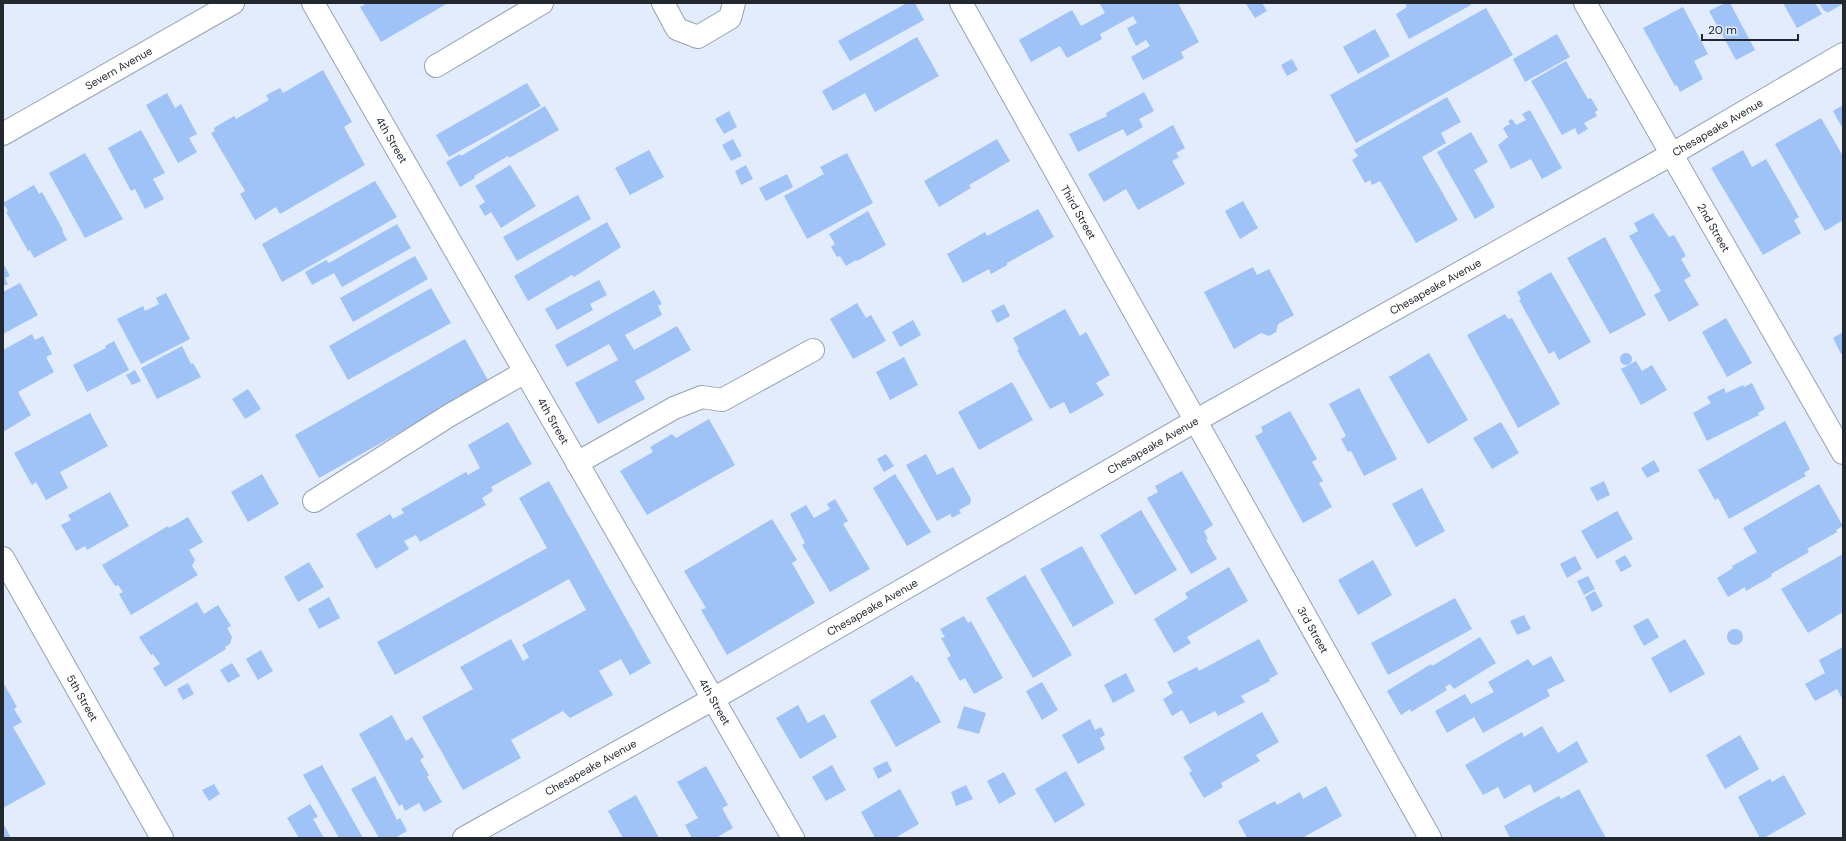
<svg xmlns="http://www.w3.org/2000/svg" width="1846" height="841" viewBox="0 0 1846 841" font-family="'DM Sans',sans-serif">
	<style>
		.building { fill: #9fc3f6 }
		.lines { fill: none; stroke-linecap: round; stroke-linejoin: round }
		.minor-casing { stroke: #95a2b4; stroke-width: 24 }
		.minor { stroke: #fff; stroke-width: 22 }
		.labels { text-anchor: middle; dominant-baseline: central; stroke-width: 4; stroke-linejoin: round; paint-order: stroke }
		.street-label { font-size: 11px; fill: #23282f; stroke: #e2ecfc }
	</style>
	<rect width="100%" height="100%" fill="#e2ecfc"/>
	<g class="building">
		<polygon points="367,3 448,3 381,42 360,7"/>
		<polygon points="907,3 915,3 924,20 850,61 838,41"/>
		<polygon points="1102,3 1178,3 1199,42 1181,52 1184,58 1143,80 1131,57 1150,46 1146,40 1136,46 1127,28 1137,23 1133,16 1100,34 1102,39 1067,58 1060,46 1031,62 1019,40 1072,10 1081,26 1105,13 1100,4"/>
		<polygon points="1248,3 1262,3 1267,11 1255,18 1246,4"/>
		<polygon points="1405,3 1470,3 1471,5 1409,39 1396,14 1407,7"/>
		<polygon points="1725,3 1730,3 1755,50 1736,60 1709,11"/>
		<polygon points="1783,3 1815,3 1822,14 1797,28"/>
		<polygon points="1819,3 1843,3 1843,4 1827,13 1826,11 1824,11"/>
		<polygon points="1683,7 1708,54 1694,61 1703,79 1680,92 1677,85 1675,86 1643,28"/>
		<polygon points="1486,8 1513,55 1356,143 1330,95"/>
		<polygon points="1375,29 1390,56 1358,74 1343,47"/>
		<polygon points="1557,34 1570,57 1525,82 1513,59"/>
		<polygon points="917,37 939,76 875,112 865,93 833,111 822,91"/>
		<polygon points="1292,59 1298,70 1287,76 1281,65"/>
		<polygon points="1566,61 1588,99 1591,98 1598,110 1595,112 1597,116 1584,123 1588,129 1578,135 1575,128 1562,135 1531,81"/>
		<polygon points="323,70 352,122 344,127 365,165 280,214 276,207 255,220 240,194 245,191 211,133 215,131 214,128 217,126 234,116 236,119 269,100 266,95 280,88 283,93"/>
		<polygon points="527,83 541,106 449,157 436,135"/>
		<polygon points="1144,92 1154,111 1139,119 1143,127 1127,136 1123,129 1078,152 1069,134 1107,116 1106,113"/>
		<polygon points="167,93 175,108 181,104 197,134 189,138 197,152 178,163 146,105"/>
		<polygon points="1447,97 1461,122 1441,133 1446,143 1422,157 1458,220 1416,243 1380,181 1372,185 1370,180 1365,183 1352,160 1358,156 1354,150"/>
		<polygon points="1843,105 1843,129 1833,111"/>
		<polygon points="545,106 559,130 509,158 508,156 474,176 475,178 460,187 446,162 460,154 461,156"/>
		<polygon points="1530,110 1562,168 1542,179 1531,159 1511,169 1498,145 1508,137 1503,128 1510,124 1508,121 1512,119 1516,125 1526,120 1522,114"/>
		<polygon points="729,111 737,127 724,134 715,119"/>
		<polygon points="1821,118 1843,156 1843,220 1825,231 1775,144"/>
		<polygon points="1173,125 1185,148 1176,153 1179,157 1172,161 1185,184 1138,210 1126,189 1104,202 1088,174"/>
		<polygon points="141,130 165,173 153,179 164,199 145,209 135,189 131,191 108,148"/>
		<polygon points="1471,132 1488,162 1474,170 1495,207 1475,219 1437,152"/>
		<polygon points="733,139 742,156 731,161 722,145"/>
		<polygon points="997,139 1010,161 969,185 971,188 939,207 924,181"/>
		<polygon points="649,150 664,177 630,195 615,168"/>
		<polygon points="1743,150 1752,167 1766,159 1799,217 1794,220 1801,233 1763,255 1711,168"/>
		<polygon points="85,153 123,219 85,238 49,173"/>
		<polygon points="847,153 873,203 807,239 784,196 824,174 820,167"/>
		<polygon points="510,165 536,206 501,228 491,212 485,216 479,206 485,202 475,186"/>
		<polygon points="746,165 753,179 741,185 735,171"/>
		<polygon points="787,174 793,187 766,201 759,188"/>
		<polygon points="375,181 397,217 282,282 262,244"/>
		<polygon points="34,185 39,194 42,192 63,230 62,231 67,240 34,258 30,250 28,251 6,212 8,211 3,203"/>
		<polygon points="578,195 591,219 517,261 503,237"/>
		<polygon points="1243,201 1258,228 1240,239 1225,211"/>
		<polygon points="1038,209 1054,237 1007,263 1007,265 991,274 989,269 963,283 947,254 985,232 987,236"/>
		<polygon points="868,211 886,245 857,261 856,260 846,266 840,256 837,257 831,247 835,244 829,234"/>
		<polygon points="1653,213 1669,237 1674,235 1686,256 1681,259 1691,276 1684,280 1699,305 1669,322 1654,295 1661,291 1629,236 1638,231 1634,223"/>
		<polygon points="607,222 621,247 574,277 572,275 528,301 514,276"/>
		<polygon points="397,224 411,248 342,287 334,273 312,285 305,272 326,260 329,263"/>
		<polygon points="1605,237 1646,315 1610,334 1567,258"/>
		<polygon points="415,256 428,279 353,322 340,298"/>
		<polygon points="3,263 10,276 5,278 8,284 3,286"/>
		<polygon points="1253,267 1257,275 1269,269 1294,315 1278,324 1276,332 1269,336 1261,333 1234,349 1204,292"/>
		<polygon points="1551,272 1591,342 1559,360 1554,351 1549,354 1519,300 1521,299 1517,292"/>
		<polygon points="599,280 607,295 590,304 593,310 557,330 545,309"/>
		<polygon points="20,283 38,315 3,334 3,292"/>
		<polygon points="431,288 451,323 348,380 329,346"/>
		<polygon points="654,290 662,304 658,306 662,315 625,335 634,350 677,326 691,350 635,381 645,399 598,424 575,383 618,360 609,344 567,367 555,345"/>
		<polygon points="166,293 190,339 141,364 117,319 143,306 145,311 159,304 156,298"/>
		<polygon points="857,303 866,318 871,315 886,341 853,359 830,319"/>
		<polygon points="1004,304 1010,316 997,323 991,311"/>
		<polygon points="1065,309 1080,336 1086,332 1110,375 1096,383 1104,395 1070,414 1064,402 1050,409 1017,350 1019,349 1013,338"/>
		<polygon points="1505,314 1508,319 1512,318 1560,404 1518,428 1467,335"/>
		<polygon points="1726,318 1752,363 1727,377 1702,332"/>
		<polygon points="913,320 921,335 900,347 892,332"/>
		<polygon points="1843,332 1843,353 1841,354 1833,338"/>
		<polygon points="32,334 35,340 43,336 52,354 46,357 54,372 18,392 31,415 3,432 3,350"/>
		<polygon points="465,339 489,382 319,478 295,435"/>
		<polygon points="114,341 129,370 87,392 73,365 106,348 105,346"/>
		<polygon points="182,346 191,364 193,363 201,377 157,399 141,368"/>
		<polygon points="1429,353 1468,420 1428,444 1389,377"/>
		<circle cx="1626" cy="359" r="6"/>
		<polygon points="904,357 918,385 890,400 876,372"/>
		<polygon points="1636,361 1642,371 1652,365 1667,390 1641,405 1621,369"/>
		<polygon points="135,370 141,381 132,385 126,375"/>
		<polygon points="1012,382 1033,420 979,450 958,412"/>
		<polygon points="1752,383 1765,409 1758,413 1759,415 1707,441 1693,413 1711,403 1707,397 1724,388 1726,393 1743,385 1744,387"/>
		<polygon points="1359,388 1397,459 1364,476 1351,451 1348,452 1341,439 1346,436 1329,404"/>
		<polygon points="248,389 261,409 245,419 232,399"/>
		<polygon points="1290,411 1317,459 1312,462 1323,481 1319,483 1332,507 1303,523 1255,436 1263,432 1261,427"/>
		<polygon points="90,413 108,446 60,472 68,488 46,500 36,482 32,485 14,453"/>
		<polygon points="709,419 735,465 647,515 620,471 653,452 650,447 672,434 676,438"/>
		<polygon points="1785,421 1810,469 1804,473 1806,476 1804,477 1729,519 1718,498 1715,500 1698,470"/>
		<polygon points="508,422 532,464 491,487 493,491 482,498 486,505 420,542 416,535 404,541 409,549 376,569 356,534 390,514 393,519 404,513 401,509 466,472 468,475 480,468 468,445"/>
		<polygon points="1501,422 1519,453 1492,469 1473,438"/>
		<polygon points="886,454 894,466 884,472 877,459"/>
		<polygon points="926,454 937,475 953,467 971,499 970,504 959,510 961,513 952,518 950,514 937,521 906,465"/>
		<polygon points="1654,460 1660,471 1647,478 1641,468"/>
		<polygon points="1182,471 1213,525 1204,531 1208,539 1206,540 1217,559 1191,574 1147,498 1158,492 1155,486"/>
		<polygon points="262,474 279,504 248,522 231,492"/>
		<polygon points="895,474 931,532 907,546 873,488"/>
		<polygon points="549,481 651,663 630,675 621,659 599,671 613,695 570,718 563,711 511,740 521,758 463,790 422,717 473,689 460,667 511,639 523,661 529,657 522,645 586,610 569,579 395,675 377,642 547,548 519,498"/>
		<polygon points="1604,481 1610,495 1597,501 1590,488"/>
		<polygon points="1819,484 1843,526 1836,530 1837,532 1807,549 1809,552 1771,574 1772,576 1746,591 1745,587 1728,597 1717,578 1733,568 1732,566 1757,552 1743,528"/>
		<polygon points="1422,488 1445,531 1416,547 1392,504"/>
		<polygon points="110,492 129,526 87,550 85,546 76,551 61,525 71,520 68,515"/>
		<polygon points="835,499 848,521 843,524 870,569 830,592 802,545 805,543 790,514 806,505 814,518 830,509 827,504"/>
		<polygon points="1141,510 1177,570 1135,595 1100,535"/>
		<polygon points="1617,511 1633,539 1597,559 1581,531"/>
		<polygon points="188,517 203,542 189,550 195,560 192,566 198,575 131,615 119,594 123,592 118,585 115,586 102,565 168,526 169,528"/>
		<polygon points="772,519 797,560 792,563 815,603 727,655 701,610 706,608 684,571"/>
		<polygon points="1082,546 1114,603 1073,627 1040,569"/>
		<polygon points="1843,554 1843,612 1808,633 1781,589"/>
		<polygon points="1625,555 1632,566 1621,572 1615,561"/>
		<polygon points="1575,556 1582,569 1567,578 1560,564"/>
		<polygon points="1373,560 1392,595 1358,615 1338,580"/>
		<polygon points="309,562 324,587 298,602 284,577"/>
		<polygon points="1229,567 1248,601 1187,637 1191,643 1174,653 1154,619 1188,598 1185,593"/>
		<polygon points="1025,575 1072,655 1033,678 986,598"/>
		<polygon points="1588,576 1595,589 1584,595 1577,581"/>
		<polygon points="1595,591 1603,606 1592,612 1585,597"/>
		<polygon points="329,597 340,618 319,629 308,609"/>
		<polygon points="1455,598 1472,629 1388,675 1371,643"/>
		<polygon points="197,602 204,614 218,605 231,626 227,628 232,637 230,644 225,647 226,649 165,687 153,668 160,664 153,654 151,655 139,637"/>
		<polygon points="1524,615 1531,629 1517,635 1510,621"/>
		<polygon points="964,616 968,623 971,621 1003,678 974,694 965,678 960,681 947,658 951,656 941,638 945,637 940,629"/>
		<polygon points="1648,618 1659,637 1644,646 1633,626"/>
		<circle cx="1735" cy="637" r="8"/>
		<polygon points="1480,637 1496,663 1454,689 1450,684 1445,687 1447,690 1411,712 1410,709 1401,715 1387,691 1431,664 1432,666"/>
		<polygon points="1259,639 1278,674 1269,679 1270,681 1241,696 1245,702 1218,716 1215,711 1190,724 1182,710 1172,716 1163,699 1173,693 1167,682 1197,667 1199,671"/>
		<polygon points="1685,639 1705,674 1670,693 1651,658"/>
		<polygon points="1843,647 1843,700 1837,689 1815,701 1805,684 1825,673 1819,660"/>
		<polygon points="261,650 273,671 258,680 246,659"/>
		<polygon points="1551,656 1565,681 1547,690 1550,696 1483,733 1474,717 1447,733 1435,711 1465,694 1471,704 1494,692 1488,682 1528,659 1533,666"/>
		<polygon points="232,663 240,676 228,683 220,670"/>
		<polygon points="1126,673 1135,691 1113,703 1104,685"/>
		<polygon points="912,675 916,682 918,681 941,722 896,747 870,701"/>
		<polygon points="3,682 17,707 14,709 22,722 13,727 46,784 3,808"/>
		<polygon points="1042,682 1058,710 1042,720 1026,691"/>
		<polygon points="188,683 194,694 183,700 177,689"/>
		<polygon points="798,705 808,723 824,714 837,737 800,759 776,718"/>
		<polygon points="964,706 986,713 979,734 957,728"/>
		<polygon points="1262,712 1279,742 1256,755 1260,761 1221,783 1223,787 1204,798 1189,773 1192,771 1183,757"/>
		<polygon points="392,715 406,741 412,737 424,757 420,760 429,775 427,777 442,802 424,812 419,803 405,811 402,804 399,806 359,734"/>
		<polygon points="1090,719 1095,730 1101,727 1105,735 1100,738 1105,749 1078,764 1062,735"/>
		<polygon points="1542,726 1558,753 1577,741 1588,762 1534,793 1530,784 1504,799 1498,787 1483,795 1465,765 1522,732 1524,737"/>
		<polygon points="1740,735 1759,769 1725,789 1706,755"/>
		<polygon points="887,761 892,771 878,779 873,768"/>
		<polygon points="322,765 363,838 339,838 303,775"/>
		<polygon points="832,765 846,790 826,801 812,777"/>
		<polygon points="706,766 728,805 722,808 733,828 716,838 692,838 685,825 698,818 677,782"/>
		<polygon points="1066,771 1085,805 1055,823 1035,789"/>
		<polygon points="1004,772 1016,794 999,804 987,781"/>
		<polygon points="1784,775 1806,814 1764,838 1760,838 1738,797 1770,779 1772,782"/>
		<polygon points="375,776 397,820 400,818 407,831 395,838 379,838 351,789"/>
		<polygon points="214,784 220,794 209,801 202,790"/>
		<polygon points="966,785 973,799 956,806 951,792"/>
		<polygon points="1326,786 1342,816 1302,838 1247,838 1238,821 1275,801 1277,805 1300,792 1303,799"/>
		<polygon points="900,789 919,824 895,838 875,838 861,812"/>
		<polygon points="1579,789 1606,838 1510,838 1504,826 1559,796 1561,799"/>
		<polygon points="636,795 637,797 659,838 623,838 608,811"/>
		<polygon points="310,804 318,817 313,819 324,838 299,838 287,818"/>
		<polygon points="3,823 11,838 3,838"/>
	</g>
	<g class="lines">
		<defs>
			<g id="minor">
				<path id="s1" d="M313 3 793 838"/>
				<polyline points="663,3 677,29 698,37 730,18 734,3"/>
				<path id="s2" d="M961 3 1430 838"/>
				<path id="s3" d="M1585 3 1843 453"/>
				<polyline points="436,66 542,3"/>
				<path id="s4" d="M3 134 233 3"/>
				<polyline points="577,463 674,408 702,397 722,400 813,350"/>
				<polyline points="314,501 450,415 525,372"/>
				<path id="s5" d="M3 558 162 838"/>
				<path id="s6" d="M464 838 713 699 1195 421 1672 154 1843 54"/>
			</g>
		</defs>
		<use href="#minor" class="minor-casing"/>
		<use href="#minor" class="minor"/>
	</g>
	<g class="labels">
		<g class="street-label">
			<text stroke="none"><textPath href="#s4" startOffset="133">Severn Avenue</textPath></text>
			<text stroke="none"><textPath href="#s6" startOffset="1441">Chesapeake Avenue</textPath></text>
			<text stroke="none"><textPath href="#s1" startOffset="158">4th Street</textPath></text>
			<text stroke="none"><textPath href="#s2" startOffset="240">Third Street</textPath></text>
			<text stroke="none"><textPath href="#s3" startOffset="259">2nd Street</textPath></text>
			<text stroke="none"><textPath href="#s6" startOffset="1117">Chesapeake Avenue</textPath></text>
			<text stroke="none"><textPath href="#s1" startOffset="482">4th Street</textPath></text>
			<text stroke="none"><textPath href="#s6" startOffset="793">Chesapeake Avenue</textPath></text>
			<text stroke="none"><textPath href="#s6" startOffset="469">Chesapeake Avenue</textPath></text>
			<text stroke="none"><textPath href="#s2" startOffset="719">3rd Street</textPath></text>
			<text stroke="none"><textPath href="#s5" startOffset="161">5th Street</textPath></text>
			<text stroke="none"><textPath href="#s1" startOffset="806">4th Street</textPath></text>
			<text stroke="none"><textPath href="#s6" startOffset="145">Chesapeake Avenue</textPath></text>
		</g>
	</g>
	<rect width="1846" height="841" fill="none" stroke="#23282f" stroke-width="8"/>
	<path d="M1702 34v6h96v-6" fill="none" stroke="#23282f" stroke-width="2"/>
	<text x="1708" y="34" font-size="12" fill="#23282f" stroke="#e2ecfc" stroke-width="3" paint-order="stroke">20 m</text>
</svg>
